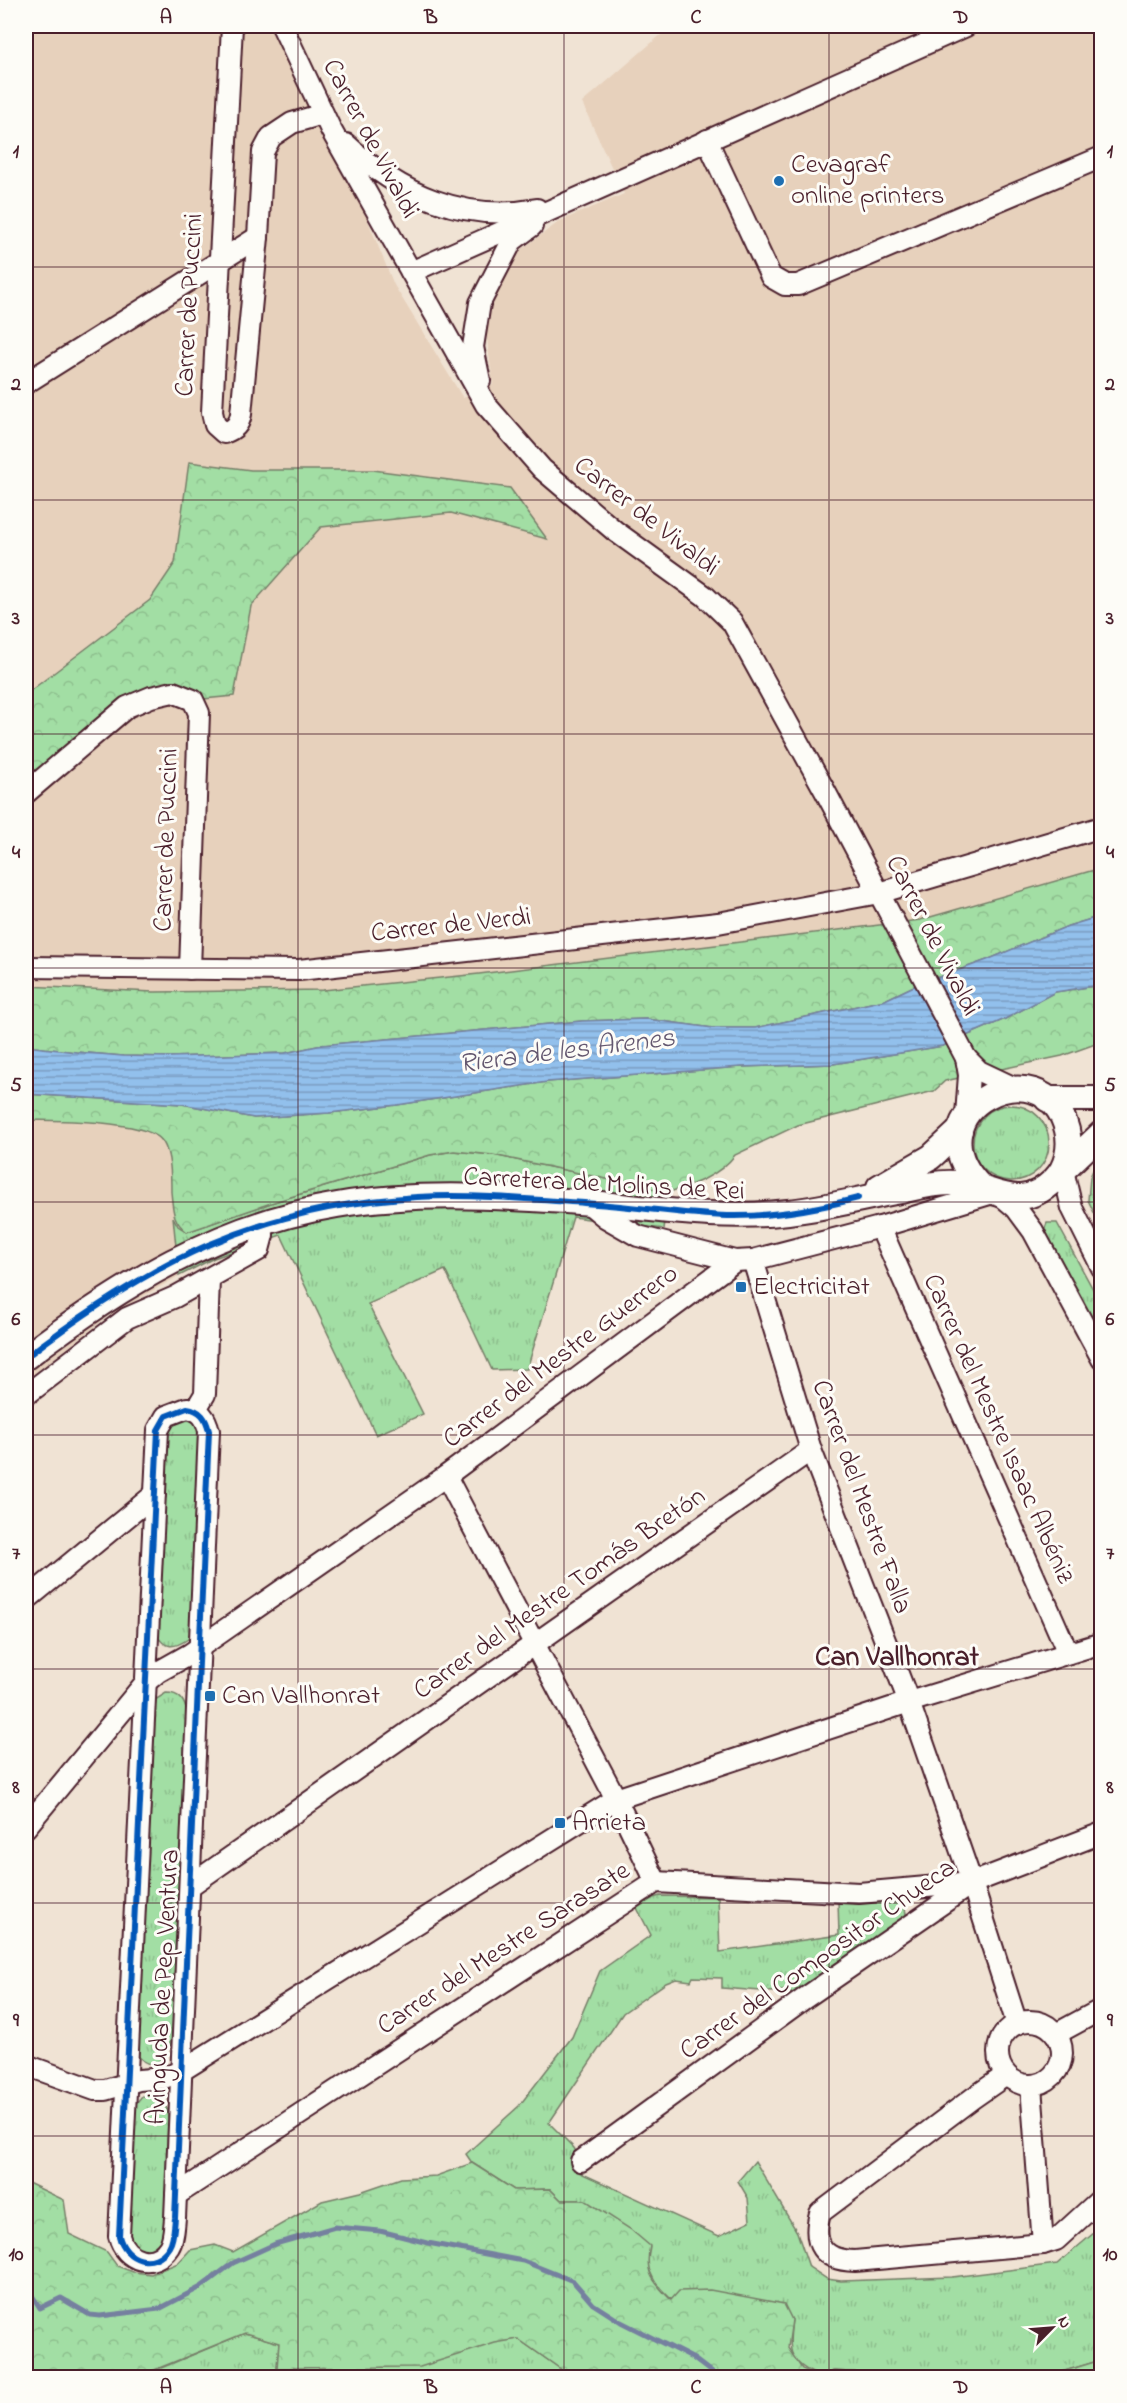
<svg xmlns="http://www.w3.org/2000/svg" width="1127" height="2403" viewBox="0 0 1127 2403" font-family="'Indie Flower',sans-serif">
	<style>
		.built { fill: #e7d1bc }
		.grass { fill: url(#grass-tufts); stroke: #767e68; stroke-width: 1.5 }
		.forest { fill: url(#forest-crowns); stroke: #767e68; stroke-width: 1.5 }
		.water { fill: url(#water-rules); stroke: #75809f; stroke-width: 1.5 }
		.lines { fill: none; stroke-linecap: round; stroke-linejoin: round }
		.stream { stroke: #75809f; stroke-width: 5 }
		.minor-casing { stroke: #4a1f2b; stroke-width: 24 }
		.major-casing { stroke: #4a1f2b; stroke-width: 28 }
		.minor { stroke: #fdfcf7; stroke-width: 20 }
		.major { stroke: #fdfcf7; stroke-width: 24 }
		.cycleway-casing { stroke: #fdfcf7; stroke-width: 10 }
		.cycleway { stroke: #0057b8; stroke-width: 6 }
		.grid { fill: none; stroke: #4a1f2b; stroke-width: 1.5; stroke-opacity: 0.55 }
		.poi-dot { fill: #1f6fb2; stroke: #fdfcf7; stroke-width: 2 }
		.labels { text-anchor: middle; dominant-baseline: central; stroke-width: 6; stroke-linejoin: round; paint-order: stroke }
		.street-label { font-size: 27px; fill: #4a1f2b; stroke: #fdfcf7 }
		.poi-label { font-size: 27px; fill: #4a1f2b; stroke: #fdfcf7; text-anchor: start }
		.water-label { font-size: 28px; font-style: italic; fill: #63576f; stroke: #fdfcf7 }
		.neighbourhood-label { font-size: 28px; font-weight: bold; fill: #4a1f2b; stroke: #fdfcf7 }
		.neatline { fill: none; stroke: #4a1f2b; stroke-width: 2 }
		.grid-label { font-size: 20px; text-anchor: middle; font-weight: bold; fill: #4a1f2b }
	</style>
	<defs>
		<pattern id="grass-tufts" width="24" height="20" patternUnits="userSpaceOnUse" patternTransform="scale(1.5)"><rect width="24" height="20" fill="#a2dea4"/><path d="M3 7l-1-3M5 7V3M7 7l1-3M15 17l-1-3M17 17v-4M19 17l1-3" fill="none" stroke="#8dbe8d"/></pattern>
		<pattern id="forest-crowns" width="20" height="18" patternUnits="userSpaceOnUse" patternTransform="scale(1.5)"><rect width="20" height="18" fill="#a2dea4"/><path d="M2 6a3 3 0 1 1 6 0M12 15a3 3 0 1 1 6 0" fill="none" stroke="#8dbe8d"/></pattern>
		<pattern id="water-rules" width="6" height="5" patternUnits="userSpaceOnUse" patternTransform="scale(1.5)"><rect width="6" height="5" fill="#92c0ec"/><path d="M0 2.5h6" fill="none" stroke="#799bbf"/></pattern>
	</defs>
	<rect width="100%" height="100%" fill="#f0e3d4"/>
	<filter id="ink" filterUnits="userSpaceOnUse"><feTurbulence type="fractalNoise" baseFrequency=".0167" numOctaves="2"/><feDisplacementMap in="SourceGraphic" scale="12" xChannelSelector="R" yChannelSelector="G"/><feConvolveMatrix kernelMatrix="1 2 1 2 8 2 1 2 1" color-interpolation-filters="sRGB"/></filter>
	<g filter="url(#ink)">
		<g class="built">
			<polygon points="26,26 282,26 331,130 394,285 463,398 493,385 485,324 500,276 518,252 560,221 624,194 582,103 671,26 1101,26 1101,868 920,920 479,974 323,990 154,992 26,986 26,793 151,697 234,696 251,606 321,527 451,513 546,538 510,488 251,470 190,462 175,563 150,600 26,694"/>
			<polygon points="26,1120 117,1124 154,1133 164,1142 170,1166 179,1276 107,1317 26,1380"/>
		</g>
		<g class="grass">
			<circle cx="1011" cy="1143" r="38"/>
			<polygon points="454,1151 493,1155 669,1192 664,1229 573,1217 527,1369 492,1370 445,1270 368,1304 423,1414 376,1435 281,1235 214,1258 179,1276 173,1217 178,1226 187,1232 274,1202 430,1155"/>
			<polygon points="1047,1223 1057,1223 1101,1304 1101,1346 1042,1236"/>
			<path d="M189 1418 198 1424 202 1432 191 1630 188 1639C175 1648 164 1650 156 1633L164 1429 178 1419Z"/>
			<path d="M166 1693C180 1693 185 1701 187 1714L172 2037C169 2057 152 2076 136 2053L152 1706 155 1700Z"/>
			<path d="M660 1896 718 1897 720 1952 839 1935 838 1900 904 1903 907 1919 793 1995 788 1990 774 1992 722 1988V1978L693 1977 691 1981 676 1979 666 1983 623 2013 549 2123 574 2148 581 2161 574 2170 719 2236 750 2221 748 2198 738 2181 755 2161 797 2232 809 2267 827 2279 841 2281 952 2277 1057 2264 1101 2227V2360L1045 2377 906 2378 898 2375 834 2371 821 2377C788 2363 788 2352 792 2320L672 2300 656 2284 646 2263 585 2200H561L550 2189 514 2190 472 2163 466 2154 519 2106 572 2037 600 1971 651 1935 637 1908 653 1898Z"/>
			<path d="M158 2095 167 2109 168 2118 164 2237C148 2256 132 2256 127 2228 125 2217 128 2203 129 2191 130 2163 131 2135 133 2107L142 2096Z"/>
			<polygon points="245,2333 279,2343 277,2368 518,2339 572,2377 137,2378"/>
		</g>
		<g class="forest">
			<polygon points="189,462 251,470 373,470 510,488 547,539 451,513 321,527 251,606 234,696 193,700 151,697 26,793 26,694 150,600 175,563"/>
			<polygon points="1101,868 1101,916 1068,926 987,960 912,987 885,1000 755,1028 713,1028 646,1019 582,1021 322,1045 285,1053 170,1057 123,1056 76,1052 34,1047 26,1044 26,986 154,992 323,990 479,974 920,920"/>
			<path d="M1101 985V1042L1062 1056 945 1081 934 1091 798 1125 735 1155C719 1176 693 1185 669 1192L493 1155 454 1151 430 1155 274 1202 187 1232C172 1221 173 1209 171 1192 171 1177 171 1155 163 1142 149 1119 53 1121 26 1120V1094L182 1104 254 1118 329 1113 397 1105 547 1082 741 1067 833 1064 943 1046 1005 1019 1055 992Z"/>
			<polygon points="1101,1152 1101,1227 1088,1200 1090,1177"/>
			<path d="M472 2163 514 2190 550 2189 561 2200H585L630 2229 650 2246C644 2272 653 2282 671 2300L679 2291 710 2290 784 2304 792 2320 788 2348 802 2369 821 2377 833 2371 898 2375 906 2377H572L518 2339 495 2343 420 2367 277 2368 279 2343 245 2333 137 2377H26V2344L30 2339 26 2334V2182L64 2200 69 2234 107 2252 117 2266 133 2272 151 2274 178 2263 190 2250 215 2245 233 2252 322 2201 360 2192 401 2178 436 2176Z"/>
			<polygon points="1101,2360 1101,2377 1045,2377"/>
		</g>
		<polygon class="water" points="1101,916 1101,985 1055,992 1005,1019 943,1046 833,1064 741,1067 547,1082 397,1105 329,1113 254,1118 182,1104 26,1094 26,1044 34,1047 76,1052 123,1056 170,1057 285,1053 322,1045 582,1021 646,1019 713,1028 755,1028 885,1000 912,987 987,960 1068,926"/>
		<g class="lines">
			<polyline class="stream" points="26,2286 40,2308 61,2298 90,2315 100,2316 159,2309 201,2287 233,2263 275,2244 335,2227 380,2231 428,2243 523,2261 573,2281 593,2304 621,2322 694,2359 719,2378"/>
			<defs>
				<g id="minor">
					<path d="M232 26 212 412 215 425 224 433C235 429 239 425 241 414L258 237 263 152 271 137 292 123 323 114"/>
					<polyline points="282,26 331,130 486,405 542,469 615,531 705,596 732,622 825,791 966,1058 979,1071 1015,1088"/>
					<polyline points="707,140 771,277 785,285 798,285 1102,157"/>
					<path d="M346 144C399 194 464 223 537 209"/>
					<polyline points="411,272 966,26"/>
					<polyline points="480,381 473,347 480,303 512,241 532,226"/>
					<polyline points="26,383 258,237"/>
					<polyline points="26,793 127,707 151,697 173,692 193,700 199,713 190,969"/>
					<polyline points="26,967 299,970 718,923 879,893 1102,827"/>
					<polyline points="966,1058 969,1075 966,1115"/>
					<polyline points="1063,1170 1072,1208 1102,1268"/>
					<polyline points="1003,1197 1016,1208 1033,1231 1102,1359"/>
					<polyline points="588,1203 605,1217 638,1236 735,1261"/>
					<polyline points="880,1227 1068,1653"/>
					<polyline points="753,1260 811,1450 909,1702 972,1883 1017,2024"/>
					<polyline points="26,1395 127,1318 175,1297 259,1250 263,1235 262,1223"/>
					<path d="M187 1408C201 1410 206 1418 209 1431L175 2218C174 2227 174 2239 169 2247 154 2270 125 2261 119 2236L158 1430 166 1416Z"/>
					<polyline points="196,1409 205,1394 209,1279"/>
					<polyline points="446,1476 616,1799 656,1882"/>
					<polyline points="26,1600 155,1494"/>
					<polyline points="26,1827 146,1682 158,1672 190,1654 446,1476 735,1261 753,1260 880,1227 993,1193"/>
					<polyline points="191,1885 811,1450"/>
					<circle cx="1030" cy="2053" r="32"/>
					<polyline points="1056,2034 1102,2009"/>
					<polyline points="26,2065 95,2090 105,2090 139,2080 164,2078 181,2071 221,2046 616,1799 909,1702 1102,1643"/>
					<path d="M1006 2075 973 2098 820 2213C812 2244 822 2260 855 2261L1043 2244 1056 2240 1102 2198"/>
					<polyline points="1031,2086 1043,2244"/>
					<polyline points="581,2161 805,1998 972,1883 1102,1833"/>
					<polyline points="176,2195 656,1882 859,1893 972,1883"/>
				</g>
				<g id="major">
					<polyline points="1047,1099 1102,1099"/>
					<polyline points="1063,1170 1102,1133"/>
					<polyline points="879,1187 931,1157 960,1130"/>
					<path d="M26 1357C119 1286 220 1224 337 1205 413 1192 490 1196 566 1201 640 1206 714 1221 788 1212 826 1208 863 1198 901 1191 918 1187 936 1182 954 1183 993 1184 1017 1216 1054 1180 1067 1168 1071 1147 1067 1130 1045 1042 906 1110 980 1186"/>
				</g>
			</defs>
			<use href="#minor" class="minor-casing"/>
			<use href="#major" class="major-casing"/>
			<use href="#minor" class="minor"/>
			<use href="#major" class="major"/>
			<defs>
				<g id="cycleway">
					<path d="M26 1357C149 1263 258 1206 417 1197 472 1194 528 1199 584 1203 632 1206 680 1214 728 1216 772 1217 816 1209 858 1198"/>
					<path d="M187 1408C201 1410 206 1418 209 1431L175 2218C174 2227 174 2239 169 2247 154 2270 125 2261 119 2236L158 1430 166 1416Z"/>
				</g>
			</defs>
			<use href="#cycleway" class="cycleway-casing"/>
			<use href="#cycleway" class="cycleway"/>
		</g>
	</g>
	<path class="grid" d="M298 26V2378M564 26V2378M829 26V2378M26 267H1102M26 500H1102M26 734H1102M26 968H1102M26 1202H1102M26 1435H1102M26 1669H1102M26 1903H1102M26 2136H1102"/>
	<g class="poi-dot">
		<circle cx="779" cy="181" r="6"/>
		<rect x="735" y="1281" width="12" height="12" rx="3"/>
		<rect x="204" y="1690" width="12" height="12" rx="3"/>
		<rect x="554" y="1817" width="12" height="12" rx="3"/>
	</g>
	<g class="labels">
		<g class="street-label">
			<text transform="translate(370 139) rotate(62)">Carrer de Vivaldi</text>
			<text transform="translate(190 305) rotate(-87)">Carrer de Puccini</text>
			<text transform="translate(646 517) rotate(38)">Carrer de Vivaldi</text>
			<text transform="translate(167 840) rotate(-88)">Carrer de Puccini</text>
			<text transform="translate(451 926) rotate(-6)">Carrer de Verdi</text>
			<text transform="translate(932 936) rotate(63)">Carrer de Vivaldi</text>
			<text transform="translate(604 1185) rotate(3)">Carretera de Molins de Rei</text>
			<text transform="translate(561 1357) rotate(-37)">Carrer del Mestre Guerrero</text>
			<text transform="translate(998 1429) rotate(66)">Carrer del Mestre Isaac Albéniz</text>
			<text transform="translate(861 1497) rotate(70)">Carrer del Mestre Falla</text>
			<text transform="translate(560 1594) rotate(-35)">Carrer del Mestre Tomás Bretón</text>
			<text transform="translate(504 1949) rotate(-33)">Carrer del Mestre Sarasate</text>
			<text transform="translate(818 1960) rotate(-35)">Carrer del Compositor Chueca</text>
			<text transform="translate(164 1987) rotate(-87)">Avinguda de Pep Ventura</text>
		</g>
		<g class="poi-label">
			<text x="791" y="165">Cevagraf<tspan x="791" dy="31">online printers</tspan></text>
			<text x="753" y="1287">Electricitat</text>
			<text x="222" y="1696">Can Vallhonrat</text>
			<text x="572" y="1823">Arrieta</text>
		</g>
		<g class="water-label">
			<text transform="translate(567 1052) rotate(-7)">Riera de les Arenes</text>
		</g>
		<g class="neighbourhood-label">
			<text x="897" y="1658">Can Vallhonrat</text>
		</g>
	</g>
	<rect width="1127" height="2403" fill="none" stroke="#fdfcf7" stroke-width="66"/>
	<g transform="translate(1052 2328) rotate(65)" stroke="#fdfcf7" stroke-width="4.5" paint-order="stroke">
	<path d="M0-4.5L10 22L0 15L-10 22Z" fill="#4a1f2b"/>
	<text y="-9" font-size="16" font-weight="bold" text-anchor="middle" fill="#4a1f2b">N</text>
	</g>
	<rect x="33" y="33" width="1061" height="2337" class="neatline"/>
	<g class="grid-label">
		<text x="166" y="23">A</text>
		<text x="431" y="23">B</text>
		<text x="696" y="23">C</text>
		<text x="961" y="23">D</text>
		<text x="16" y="157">1</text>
		<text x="1110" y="157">1</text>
		<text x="16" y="390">2</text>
		<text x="1110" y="390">2</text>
		<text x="16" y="624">3</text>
		<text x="1110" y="624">3</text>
		<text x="16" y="858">4</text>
		<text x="1110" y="858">4</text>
		<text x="16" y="1091">5</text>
		<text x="1110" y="1091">5</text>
		<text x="16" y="1325">6</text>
		<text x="1110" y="1325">6</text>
		<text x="16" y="1559">7</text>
		<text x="1110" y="1559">7</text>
		<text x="16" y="1793">8</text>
		<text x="1110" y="1793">8</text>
		<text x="16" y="2026">9</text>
		<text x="1110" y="2026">9</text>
		<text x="16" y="2260">10</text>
		<text x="1110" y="2260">10</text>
		<text x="166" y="2393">A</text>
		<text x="431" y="2393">B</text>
		<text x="696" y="2393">C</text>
		<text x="961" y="2393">D</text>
	</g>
</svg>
